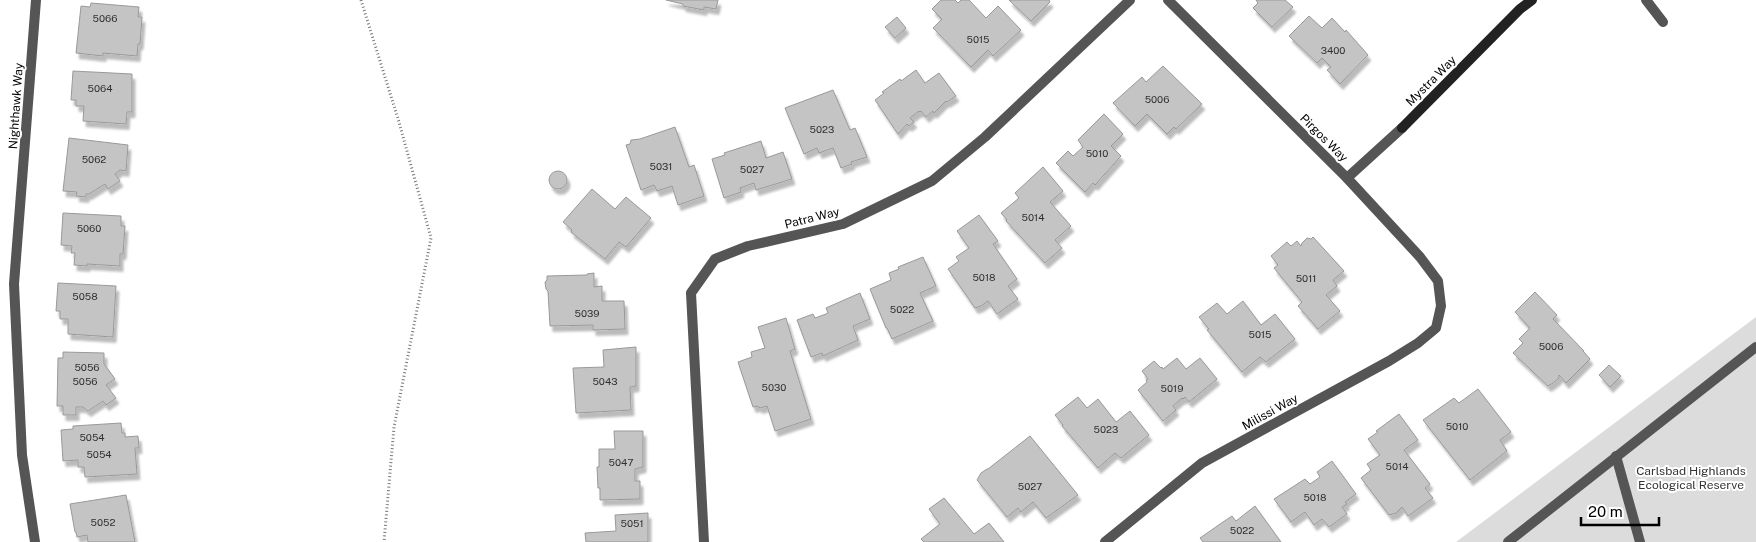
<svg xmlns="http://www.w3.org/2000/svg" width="1756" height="542" viewBox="0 0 1756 542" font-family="'Public Sans',sans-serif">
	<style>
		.green { fill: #dcdcdc }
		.building { fill: #c4c4c4; stroke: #999; filter: url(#shadow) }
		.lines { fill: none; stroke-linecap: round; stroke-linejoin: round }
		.path { stroke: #777; stroke-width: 3; stroke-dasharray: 1 2.5; stroke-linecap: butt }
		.lane { stroke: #555; stroke-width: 10 }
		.street { stroke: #555; stroke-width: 10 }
		.secondary { stroke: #222; stroke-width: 10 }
		.labels { text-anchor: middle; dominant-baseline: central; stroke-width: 4; stroke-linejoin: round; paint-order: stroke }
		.number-label { font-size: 10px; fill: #313131 }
		.street-label { font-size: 12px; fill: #000; stroke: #fff }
		.park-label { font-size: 12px; fill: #333; stroke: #fff }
	</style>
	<defs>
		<filter id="shadow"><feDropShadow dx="3" dy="5.5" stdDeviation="1" flood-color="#0004"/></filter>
	</defs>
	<rect width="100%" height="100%" fill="#fff"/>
	<polygon class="green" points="1756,317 1756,542 1456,542"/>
	<g class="building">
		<polygon points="666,0 718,0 716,9 704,7 704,10 683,6 683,4"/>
		<polygon points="941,0 955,0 958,3 961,0 969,0 986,18 998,6 1021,30 993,56 988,50 971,67 933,28 942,19 932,9"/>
		<polygon points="1009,0 1049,0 1050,2 1031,21"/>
		<polygon points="1256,0 1285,0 1293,7 1272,27 1253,8 1258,3"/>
		<polygon points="91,3 139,7 138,17 142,17 140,44 138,44 137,56 103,53 103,56 76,53 81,6 90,7"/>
		<polygon points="1309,16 1322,28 1332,18 1345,32 1346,30 1368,55 1340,84 1327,70 1331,67 1322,58 1317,63 1289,36"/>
		<polygon points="897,17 906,28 895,38 885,27"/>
		<polygon points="1163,66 1202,104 1176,129 1174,127 1167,134 1147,114 1135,126 1113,103 1142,77 1146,82"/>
		<polygon points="916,70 925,83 939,73 956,96 947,102 946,101 934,113 933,111 926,117 921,111 920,112 919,111 910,118 914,122 909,126 907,124 898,134 875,100 884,93 882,92 900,79 901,81"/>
		<polygon points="73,71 132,74 132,112 127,112 126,124 83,121 84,106 76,106 76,100 71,100"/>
		<polygon points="833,90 850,130 855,128 867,157 851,162 852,164 841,168 833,148 819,153 817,148 804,154 785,108"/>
		<polygon points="1104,114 1123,134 1111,146 1121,156 1095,185 1093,183 1085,192 1056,163 1068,151 1073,156 1083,147 1078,140"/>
		<polygon points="675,127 689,167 694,165 704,196 678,205 672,186 657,191 654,185 641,190 626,145 630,144 631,140 640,139"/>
		<polygon points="69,138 128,145 126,171 120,170 115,174 120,181 108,189 105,184 89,194 86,194 86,197 76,196 77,192 63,191"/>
		<polygon points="761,141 766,158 783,152 792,179 756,190 754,183 740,188 741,192 724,198 712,159 725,155 724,153"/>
		<polygon points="1043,167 1063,191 1050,202 1071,226 1055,240 1062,248 1045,263 1006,221 1007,220 1001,213 1019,198 1015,193"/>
		<circle cx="558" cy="180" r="9"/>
		<polygon points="592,189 615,209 626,197 651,218 626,247 619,242 605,259 571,232 572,230 563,222"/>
		<polygon points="63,213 121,216 121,226 125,226 123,254 120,254 120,266 87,264 87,266 74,265 75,253 71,253 72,246 61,245"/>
		<polygon points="979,215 998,241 993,244 1017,279 1008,286 1018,299 997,314 988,301 981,306 975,308 948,269 959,261 956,257 969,248 957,231"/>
		<polygon points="1313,237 1344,271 1333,280 1337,286 1326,295 1340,311 1318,329 1298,306 1302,302 1274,268 1278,265 1271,256 1287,242 1291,246 1297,241 1301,246 1302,243 1307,238 1311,239"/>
		<polygon points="923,257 936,286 920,293 933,321 892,339 887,328 886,328 870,289 891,280 889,273 899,269 898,267"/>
		<polygon points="594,273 594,287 602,286 602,301 624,301 625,329 593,330 593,325 550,326 548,291 546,289 545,282 547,280 547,276 587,275 587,274"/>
		<polygon points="58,283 116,286 113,337 68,334 68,319 60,319 60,311 56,311"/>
		<polygon points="1535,292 1557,315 1553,319 1584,351 1583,351 1590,359 1566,383 1559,375 1559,378 1553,383 1548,386 1513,353 1523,343 1519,339 1530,328 1515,312"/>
		<polygon points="860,293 870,319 853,326 858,340 823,356 822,353 811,357 797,320 813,314 815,318 826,314 828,313 826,308"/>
		<polygon points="1243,301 1261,325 1275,314 1295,339 1266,362 1260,357 1242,372 1207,330 1209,329 1199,317 1217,303 1227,314"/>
		<polygon points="786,318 795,349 790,351 811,419 775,431 767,406 760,408 758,406 753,407 738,362 752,357 751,352 765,348 758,327"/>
		<polygon points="636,347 636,386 630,387 631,410 576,413 573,368 604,367 603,350"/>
		<polygon points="63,352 104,353 104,364 115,379 106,385 116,398 106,405 103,401 88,411 83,407 76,407 76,415 63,415 63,406 57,406 58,358 63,358"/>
		<polygon points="1177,358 1186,369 1200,358 1217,379 1189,402 1185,397 1183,399 1182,398 1173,406 1176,410 1163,421 1138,390 1147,382 1146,380 1148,379 1142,371 1154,361 1161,368 1162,367 1163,369"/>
		<polygon points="1609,365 1621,376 1610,387 1599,375"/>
		<polygon points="1478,389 1511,432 1500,440 1507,451 1470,480 1423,420 1454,398 1459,403"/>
		<polygon points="1078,397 1087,408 1098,399 1116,422 1130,411 1149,435 1121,458 1115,453 1098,468 1062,426 1063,425 1055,415"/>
		<polygon points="1399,414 1418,440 1404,450 1430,484 1425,488 1433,498 1408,516 1402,507 1396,513 1389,515 1361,478 1371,470 1367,464 1380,455 1368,439 1378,432 1376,431"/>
		<polygon points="121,423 122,433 125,433 125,437 138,436 139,448 135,448 137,474 85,477 84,467 78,467 78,460 63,461 61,430 73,429 73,426"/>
		<polygon points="614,431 643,431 643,467 635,469 635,481 640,481 640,499 600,500 600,488 598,488 597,467 599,467 599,449 615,449"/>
		<polygon points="1030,436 1078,495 1046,518 1033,502 1021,512 1018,508 1007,517 977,480 981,473 987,469 988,469"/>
		<polygon points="1332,461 1356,494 1345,502 1347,504 1342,507 1347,514 1329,527 1322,519 1314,525 1305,512 1291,522 1274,499 1305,479 1310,484 1320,477 1317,472"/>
		<polygon points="126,495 135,542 88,542 87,535 77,537 76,532 75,532 70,504"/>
		<polygon points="944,498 974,534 989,523 1004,542 924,542 921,539 940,524 929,509"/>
		<polygon points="1255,506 1281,542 1203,542 1200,538 1223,522 1232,516 1236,521"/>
		<polygon points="648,513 648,542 586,542 585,533 616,531 615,515"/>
	</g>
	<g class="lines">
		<polyline class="path" points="361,0 399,122 431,238 394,427 384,542"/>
		<g class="lane">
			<polyline points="1646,0 1663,22"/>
			<polyline points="1616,456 1640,542"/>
			<polyline points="1508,542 1756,347"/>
		</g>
		<g class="street">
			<polyline points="1347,178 1402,128"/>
			<polyline points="35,542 22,455 14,284 36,0"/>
			<polyline points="704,542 691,293 715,259 748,246 843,224 932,181 985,137 1130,0"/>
			<polyline points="1105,542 1202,463 1389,361 1418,343 1436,328 1441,306 1438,281 1420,257 1347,178 1168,0"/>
		</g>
		<polyline class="secondary" points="1402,128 1520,9 1532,0"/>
	</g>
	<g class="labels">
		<g class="number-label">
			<text x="105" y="18">5066</text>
			<text x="978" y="39">5015</text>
			<text x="1333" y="50">3400</text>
			<text x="100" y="88">5064</text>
			<text x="1157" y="99">5006</text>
			<text x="822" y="129">5023</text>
			<text x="1097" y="153">5010</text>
			<text x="94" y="159">5062</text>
			<text x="661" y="166">5031</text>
			<text x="752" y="169">5027</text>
			<text x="1033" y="217">5014</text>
			<text x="89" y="228">5060</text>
			<text x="984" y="277">5018</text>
			<text x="1306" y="278">5011</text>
			<text x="85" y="296">5058</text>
			<text x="902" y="309">5022</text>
			<text x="587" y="313">5039</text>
			<text x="1260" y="334">5015</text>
			<text x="1551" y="346">5006</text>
			<text x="87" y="367">5056</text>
			<text x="85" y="381">5056</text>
			<text x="605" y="381">5043</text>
			<text x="774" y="387">5030</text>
			<text x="1172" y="388">5019</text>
			<text x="1457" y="426">5010</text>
			<text x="1106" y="429">5023</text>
			<text x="92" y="437">5054</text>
			<text x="99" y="454">5054</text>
			<text x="621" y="462">5047</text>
			<text x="1397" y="466">5014</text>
			<text x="1030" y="486">5027</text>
			<text x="1315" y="497">5018</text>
			<text x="103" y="522">5052</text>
			<text x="632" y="523">5051</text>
			<text x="1242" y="530">5022</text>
		</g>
		<g class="street-label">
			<text transform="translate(1431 81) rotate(-45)">Mystra Way</text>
			<text transform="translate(16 106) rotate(-86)">Nighthawk Way</text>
			<text transform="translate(1324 138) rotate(45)">Pirgos Way</text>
			<text transform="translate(812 218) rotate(-14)">Patra Way</text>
			<text transform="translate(1270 412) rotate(-29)">Milissi Way</text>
		</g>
		<g class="park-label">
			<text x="1691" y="471">Carlsbad Highlands<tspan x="1691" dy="14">Ecological Reserve</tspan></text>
		</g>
	</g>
	<path d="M1581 517v8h78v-8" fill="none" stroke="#000000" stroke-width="2.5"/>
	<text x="1588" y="517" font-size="15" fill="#000000" stroke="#ffffff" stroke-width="4" paint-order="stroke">20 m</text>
</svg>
